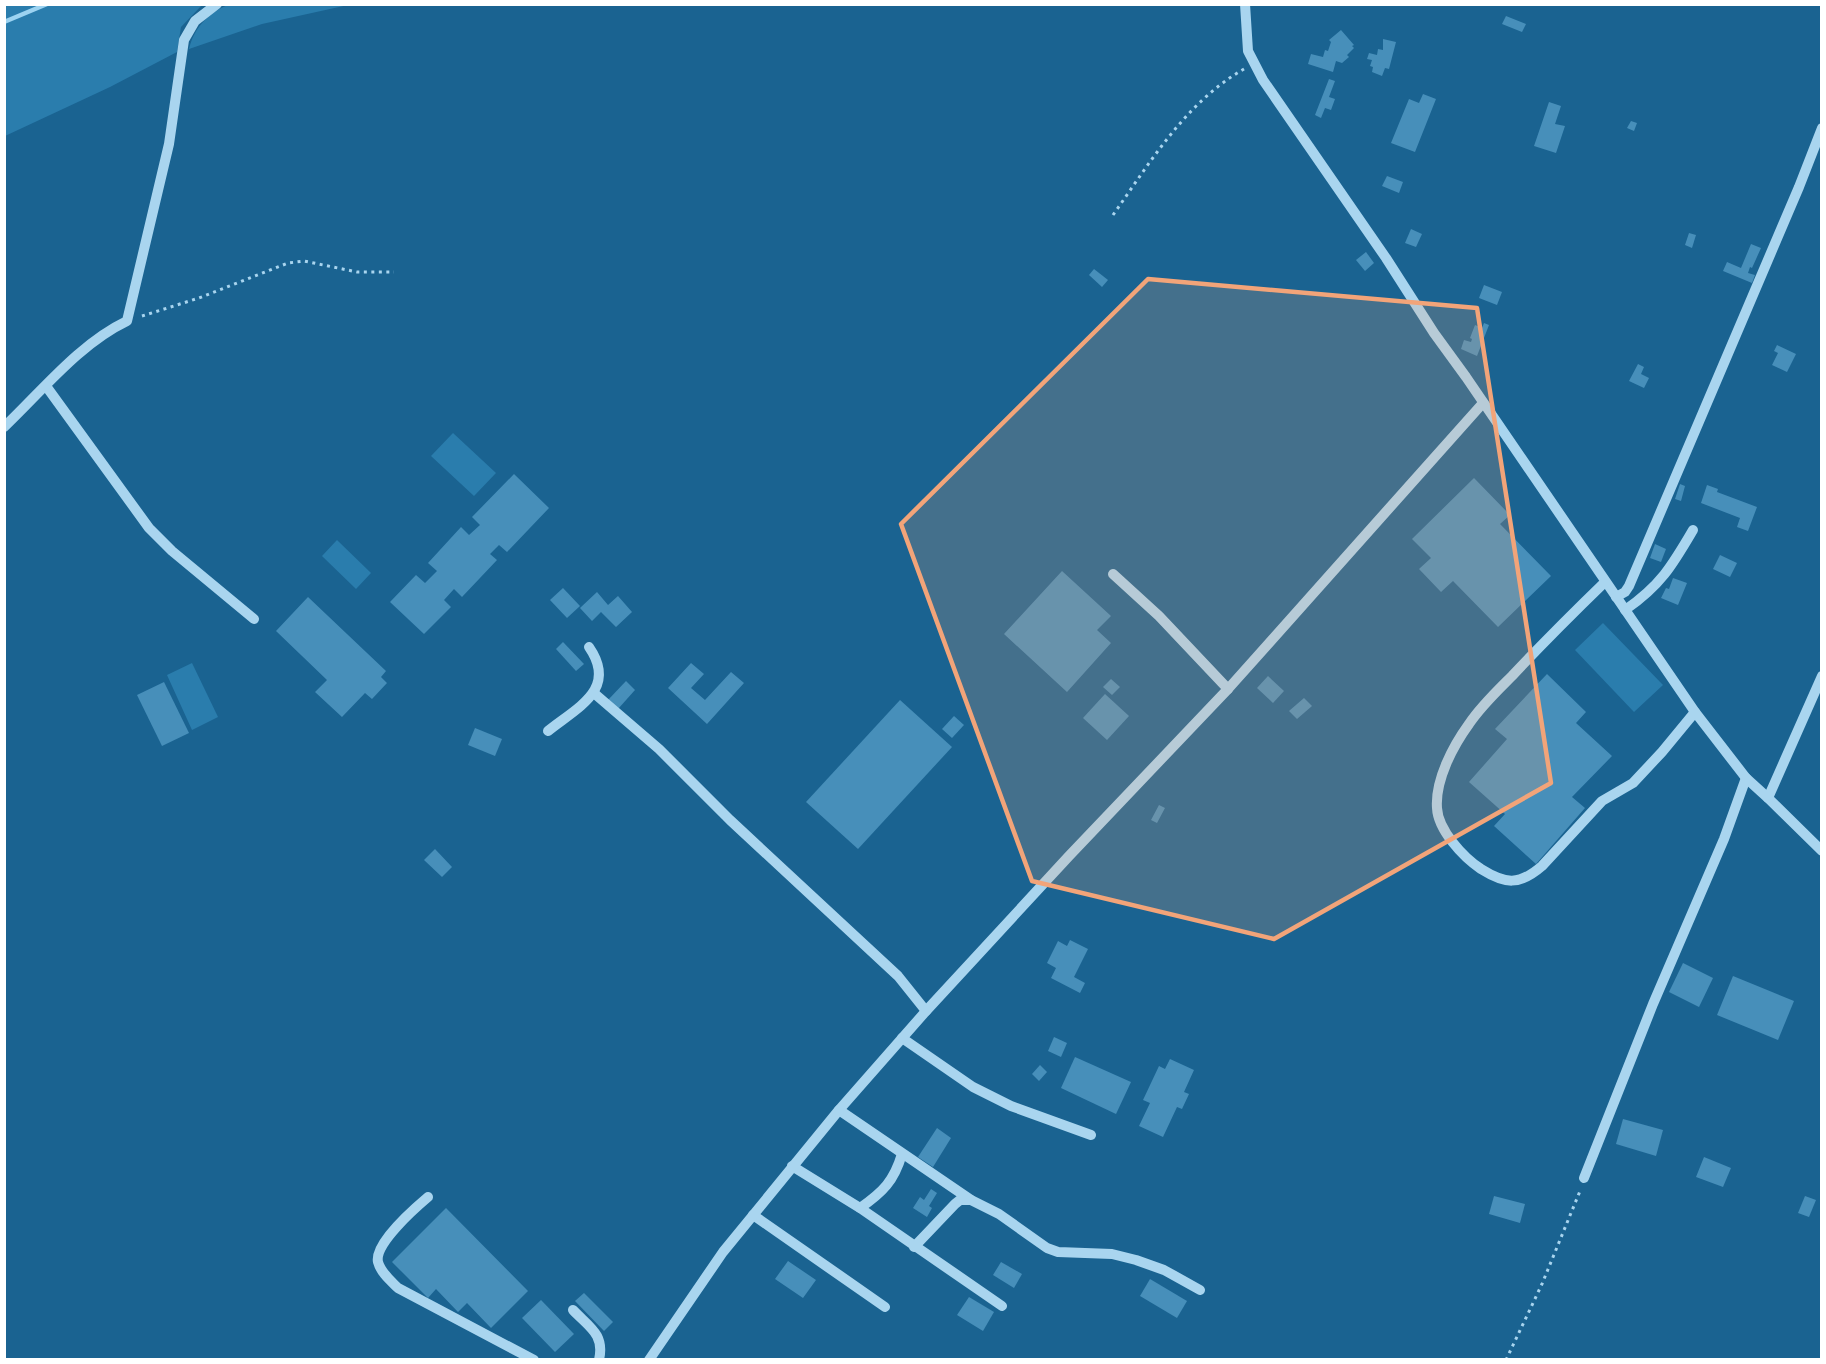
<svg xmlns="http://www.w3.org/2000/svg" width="1826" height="1364" viewBox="0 0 1826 1364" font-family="'Fira Sans',sans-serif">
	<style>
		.green { fill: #2a7dad }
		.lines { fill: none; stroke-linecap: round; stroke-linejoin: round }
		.stream { stroke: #9cd3f1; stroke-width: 4.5 }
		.building { fill: #478fba }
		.path { stroke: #a9d5ef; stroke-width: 3; stroke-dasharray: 3 4.5; stroke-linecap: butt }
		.minor { stroke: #a9d5ef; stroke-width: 10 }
		.marked { fill: #f2a479; fill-opacity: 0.2; stroke: #f2a479; stroke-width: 4.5; stroke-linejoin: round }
	</style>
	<rect width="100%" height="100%" fill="#1a6391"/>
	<g class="green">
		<polygon points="5,4 202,4 202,5 181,27 177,52 110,87 5,136"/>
		<path d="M228 5H348L262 24 189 49C194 28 208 13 228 5Z"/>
		<polygon points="453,433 496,473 474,496 431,456"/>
		<polygon points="337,540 371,573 356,589 322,556"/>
		<polygon points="1603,623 1663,685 1634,712 1575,650"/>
		<polygon points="192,663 218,717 192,730 167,675"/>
	</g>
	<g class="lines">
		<polyline class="stream" points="4,22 47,4"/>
	</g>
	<g class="building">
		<polygon points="1506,16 1526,24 1522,32 1502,24"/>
		<polygon points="1341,30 1354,45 1352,46 1354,48 1347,55 1349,57 1342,63 1336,61 1333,72 1308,64 1311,54 1323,57 1325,50 1328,51 1331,42 1329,40"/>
		<polygon points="1383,39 1396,42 1389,69 1385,68 1382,76 1372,72 1373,67 1370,66 1372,60 1367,59 1369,53 1377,55 1378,49 1383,50"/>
		<polygon points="1329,79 1335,81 1329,97 1335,99 1331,110 1325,108 1321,118 1315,115"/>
		<polygon points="1423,94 1436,99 1415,152 1391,143 1409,99 1419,103"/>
		<polygon points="1549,102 1561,106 1555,124 1565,126 1556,153 1534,146"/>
		<polygon points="1631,121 1637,123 1634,131 1627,128"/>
		<polygon points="1387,176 1403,182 1399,193 1382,186"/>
		<polygon points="1411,229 1422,234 1416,247 1405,243"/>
		<polygon points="1689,233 1696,235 1692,248 1685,245"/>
		<polygon points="1751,244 1761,248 1752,268 1750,267 1748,273 1755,275 1752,283 1723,271 1727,262 1741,268"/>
		<polygon points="1366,252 1374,263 1365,271 1356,260"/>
		<polygon points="1094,269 1108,280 1102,287 1089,275"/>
		<polygon points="1484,285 1502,292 1497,305 1479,298"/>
		<polygon points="1484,323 1489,325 1477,356 1461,349 1464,340 1471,342 1472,339 1470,338 1475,325 1482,328"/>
		<polygon points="1777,345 1796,354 1787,372 1772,365 1778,353 1774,351"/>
		<polygon points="1638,364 1644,367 1641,374 1649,378 1644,388 1629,381"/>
		<polygon points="514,474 549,508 507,552 499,545 490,554 497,560 462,597 454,589 444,600 451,607 424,634 390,602 416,575 425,583 437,571 428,563 461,527 469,535 480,525 472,517"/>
		<polygon points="1474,478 1510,515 1500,524 1551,576 1498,627 1453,581 1441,592 1419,569 1431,558 1412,539"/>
		<polygon points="1680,484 1685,486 1681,501 1675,499"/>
		<polygon points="1707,485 1718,489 1717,492 1757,507 1748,531 1737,527 1740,518 1701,503"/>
		<polygon points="1655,544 1666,549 1661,562 1650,558"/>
		<polygon points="1720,555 1737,563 1730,577 1713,569"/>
		<polygon points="1062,571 1111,616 1097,630 1111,643 1067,692 1004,634"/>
		<polygon points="1673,578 1687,583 1678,605 1661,598 1666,588 1669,589"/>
		<polygon points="563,588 580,606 567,618 550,600"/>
		<polygon points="597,592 608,605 618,596 632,612 616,627 601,612 592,621 580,608"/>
		<polygon points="308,597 386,671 381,677 387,683 372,699 365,693 342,717 315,692 327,680 276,631"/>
		<polygon points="563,642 584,664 576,671 556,649"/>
		<polygon points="691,663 704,674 691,688 705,700 731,672 744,683 707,724 668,688"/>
		<polygon points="1547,674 1586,712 1576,723 1612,756 1572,797 1585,808 1536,864 1494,826 1505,814 1469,782 1507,739 1495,729"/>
		<polygon points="1268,676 1284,691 1273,703 1257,688"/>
		<polygon points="1111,679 1120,687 1112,695 1103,687"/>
		<polygon points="626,681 635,690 618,709 608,700"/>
		<polygon points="164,682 189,733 162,746 137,695"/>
		<polygon points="1105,694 1129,716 1107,740 1083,718"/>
		<polygon points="1304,698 1312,706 1297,719 1289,711"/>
		<polygon points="900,700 952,747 858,849 806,802"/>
		<polygon points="954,716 964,725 952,738 942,729"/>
		<polygon points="475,728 502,739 495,756 468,745"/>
		<polygon points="1159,805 1165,808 1157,823 1151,820"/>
		<polygon points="435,849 452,867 442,877 424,860"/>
		<polygon points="1070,940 1088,949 1074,977 1085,983 1080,993 1051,978 1056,968 1047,963 1058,941 1067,946"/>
		<polygon points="1683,963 1713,978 1699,1007 1669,992"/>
		<polygon points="1733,976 1794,1001 1778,1040 1717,1015"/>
		<polygon points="1054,1037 1067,1043 1061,1057 1048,1051"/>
		<polygon points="1075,1057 1131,1082 1116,1114 1061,1088"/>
		<polygon points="1170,1059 1194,1070 1184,1092 1189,1094 1182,1109 1177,1107 1163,1137 1139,1126 1150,1103 1143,1100 1159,1066 1165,1069"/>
		<polygon points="1040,1065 1047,1072 1039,1081 1032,1074"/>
		<polygon points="1623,1119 1663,1130 1656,1156 1616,1144"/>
		<polygon points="937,1128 951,1138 933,1167 918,1157"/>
		<polygon points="1704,1157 1731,1168 1723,1187 1696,1177"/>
		<polygon points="931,1189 937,1193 929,1206 932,1208 927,1217 913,1208 920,1197 924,1200"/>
		<polygon points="1494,1196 1525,1204 1520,1223 1489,1214"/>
		<polygon points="1805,1196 1816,1200 1809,1217 1798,1213"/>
		<polygon points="446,1208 528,1291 491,1328 467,1303 458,1312 436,1289 428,1298 392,1262"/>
		<polygon points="788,1261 816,1280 803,1298 775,1279"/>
		<polygon points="1001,1262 1022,1274 1014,1288 993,1275"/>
		<polygon points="1150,1279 1187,1301 1177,1318 1140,1296"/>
		<polygon points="584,1293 613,1322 604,1331 575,1301"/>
		<polygon points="969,1297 994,1312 983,1331 957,1315"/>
		<polygon points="541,1300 574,1334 555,1352 522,1318"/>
	</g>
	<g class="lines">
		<g class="path">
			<path d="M1113 215C1151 161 1186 102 1244 69"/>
			<polyline points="142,316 199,298 288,263 304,261 357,272 394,272"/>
			<polyline points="1506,1360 1542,1284 1580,1191"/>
		</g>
		<g class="minor">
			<polyline points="1245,4 1248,51 1263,80 1386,258 1434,333 1466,377 1695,712 1746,778 1768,798 1822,851"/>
			<polyline points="46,386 149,528 172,551 254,619"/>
			<path d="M4 427C42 391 79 344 127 321L169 144 184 40 195 21 217 4"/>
			<polyline points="1113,574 1159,616 1228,689"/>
			<path d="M1605 582C1573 613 1542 644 1512 676 1497 691 1481 706 1469 724 1453 746 1435 780 1437 808 1438 830 1463 857 1481 869 1505 884 1519 886 1542 866L1602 801 1633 783 1662 752 1695 712"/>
			<polyline points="1616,597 1625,592 1629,586 1799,187 1822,128"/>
			<path d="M1625 610C1660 586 1672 566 1693 530"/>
			<polyline points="595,694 659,749 730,820 898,976 926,1011"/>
			<path d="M548 731C578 707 618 689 589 647"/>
			<polyline points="1768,798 1822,676"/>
			<polyline points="902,1038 973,1087 1011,1106 1091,1135"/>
			<polyline points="839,1110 971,1200 999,1214 1047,1248 1058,1252 1112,1254 1136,1260 1164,1270 1200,1290"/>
			<polyline points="792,1166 860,1208 1002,1306"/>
			<polyline points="1584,1178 1653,1004 1724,839 1746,778"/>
			<path d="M428 1197C415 1208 374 1244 378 1262 381 1273 391 1281 398 1288L534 1360"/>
			<path d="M860 1208C883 1192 894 1181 902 1154"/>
			<polyline points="753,1215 885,1307"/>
			<polyline points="914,1247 955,1204 960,1200 971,1200"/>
			<path d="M573 1310C589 1327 605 1334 599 1360"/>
			<polyline points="649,1360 723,1252 839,1110 926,1011 1069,856 1228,689 1483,403"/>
		</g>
	</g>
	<path class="marked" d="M1148 279 1477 308 1551 783 1274 939 1032 881 901 524Z"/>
	<rect width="1826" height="1364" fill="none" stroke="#ffffff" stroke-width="12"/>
</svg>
